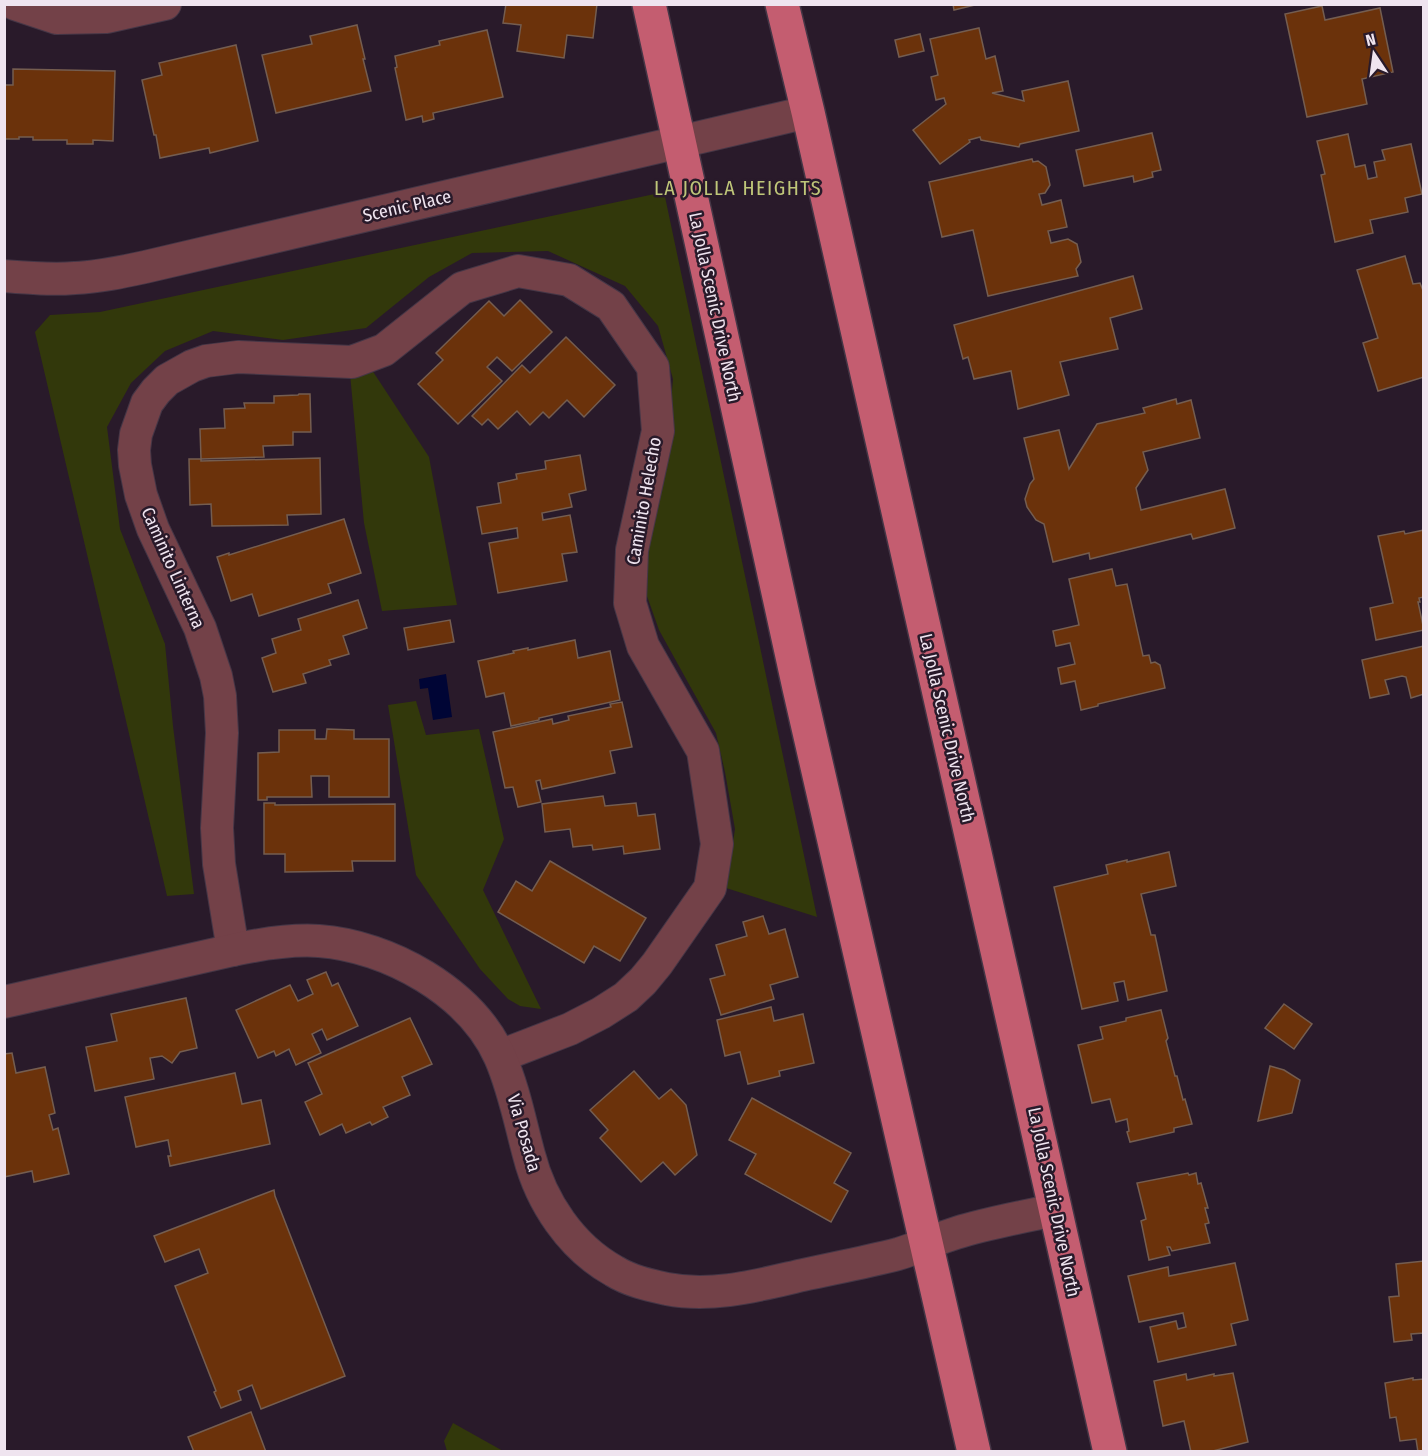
<svg xmlns="http://www.w3.org/2000/svg" width="1428" height="1456" viewBox="0 0 1428 1456" font-family="'Fira Sans Condensed',sans-serif">
	<style>
		.green { fill: #32380b }
		.water { fill: #000535 }
		.building { fill: #6b320b; stroke: #745d50; stroke-width: 1.5 }
		.lines { fill: none; stroke-linecap: round; stroke-linejoin: round }
		.minor-casing { stroke: #453646; stroke-width: 34 }
		.major-casing { stroke: #453646; stroke-width: 36 }
		.minor { stroke: #734148; stroke-width: 32 }
		.major { stroke: #c45d70; stroke-width: 33 }
		.labels { text-anchor: middle; dominant-baseline: central; stroke-width: 5; stroke-linejoin: round; paint-order: stroke }
		.street-label { font-size: 18px; fill: #efe4ef; stroke: #291a2a }
		.neighbourhood-label { font-size: 20px; letter-spacing: 1.5px; fill: #bfc679; stroke: #291a2a }
	</style>
	<rect width="100%" height="100%" fill="#291a2a"/>
	<g class="green">
		<polygon points="664,192 817,917 726,888 735,829 725,772 716,733 659,630 647,596 648,544 669,427 673,379 658,326 625,286 548,251 472,253 429,277 366,328 283,340 213,331 165,351 131,383 107,427 120,529 165,644 173,726 194,894 167,896 35,332 50,315 100,312"/>
		<polygon points="370,367 429,457 457,605 382,611 364,523 350,374"/>
		<polygon points="416,701 426,735 479,729 504,839 483,890 541,1009 520,1006 508,999 480,969 416,875 388,705"/>
		<polygon points="453,1423 503,1451 447,1451 444,1441"/>
	</g>
	<polygon class="water" points="446,674 452,717 433,720 428,688 420,689 419,679"/>
	<g class="building">
		<polygon points="506,4 597,4 593,38 567,35 564,58 517,51 521,25 503,23"/>
		<polygon points="953,4 979,4 954,10"/>
		<polygon points="1322,6 1325,20 1380,8 1393,72 1362,79 1367,104 1307,117 1285,14"/>
		<polygon points="357,25 365,59 363,59 371,91 276,113 262,55 312,44 310,36"/>
		<polygon points="979,28 986,59 995,56 1003,91 992,93 1024,101 1022,91 1068,81 1079,131 1020,144 1019,147 981,140 980,137 969,140 970,142 940,164 913,130 946,104 944,98 936,100 931,77 938,75 930,39"/>
		<polygon points="487,30 503,97 433,113 434,119 423,122 422,116 406,120 395,68 397,67 395,56 440,45 439,41"/>
		<polygon points="920,34 924,51 899,57 895,40"/>
		<polygon points="236,45 258,141 210,153 209,148 160,158 156,135 154,135 142,80 162,75 159,63"/>
		<polygon points="13,69 115,71 113,141 93,140 93,144 67,144 67,140 33,140 33,137 19,137 19,139 4,139 4,85 13,85"/>
		<polygon points="1152,133 1161,170 1152,172 1153,177 1134,182 1133,176 1084,186 1076,150"/>
		<polygon points="1348,134 1355,167 1365,165 1368,179 1377,177 1374,162 1385,160 1382,150 1411,144 1422,194 1405,198 1408,212 1370,220 1373,233 1335,242 1321,175 1325,174 1317,141"/>
		<polygon points="1032,159 1033,162 1038,161 1046,167 1050,185 1045,193 1039,194 1042,205 1061,200 1067,227 1048,231 1051,243 1068,239 1077,244 1081,262 1076,269 1078,276 988,296 973,230 942,237 929,182"/>
		<polygon points="1405,256 1413,284 1420,283 1424,293 1424,377 1378,391 1363,343 1378,338 1357,270"/>
		<polygon points="1133,276 1142,309 1110,318 1118,349 1060,362 1069,395 1018,409 1011,371 974,379 968,357 963,359 954,325"/>
		<polygon points="520,300 552,332 512,371 497,357 487,367 502,381 458,424 418,384 443,360 436,353 489,301 504,316"/>
		<polygon points="566,337 615,385 584,417 567,400 549,418 543,412 530,425 517,411 498,429 488,419 482,425 472,416 522,365 530,373"/>
		<polygon points="299,394 310,394 311,432 293,432 293,445 263,446 264,457 201,459 200,429 225,428 224,409 245,408 244,403 274,403 274,396 298,395"/>
		<polygon points="1176,399 1177,404 1191,400 1200,438 1143,452 1148,470 1136,488 1141,510 1225,489 1235,528 1193,539 1191,534 1090,559 1089,553 1053,562 1044,524 1036,520 1027,507 1025,499 1030,484 1034,479 1024,438 1059,430 1069,469 1097,424 1145,413 1143,408"/>
		<polygon points="580,455 586,490 569,494 572,507 542,513 543,520 570,515 577,552 562,554 567,581 498,593 489,543 518,538 517,528 482,534 477,507 501,503 498,483 517,479 516,474 546,469 545,461"/>
		<polygon points="320,458 321,514 287,515 288,525 212,526 211,504 190,505 189,459 201,459 201,461"/>
		<polygon points="344,519 361,573 328,584 331,593 259,616 252,594 231,601 217,557 229,553 229,555"/>
		<polygon points="1424,530 1424,597 1419,598 1420,602 1418,602 1424,630 1376,640 1370,608 1393,603 1378,536 1404,531 1405,534"/>
		<polygon points="1112,569 1116,586 1127,584 1143,656 1149,655 1151,663 1155,662 1160,665 1165,688 1098,704 1098,706 1081,710 1075,681 1061,684 1058,668 1075,664 1070,643 1056,646 1053,631 1079,625 1069,579"/>
		<polygon points="358,600 367,628 343,636 349,654 329,660 331,665 303,674 306,683 273,692 262,658 276,653 272,639 301,630 298,619"/>
		<polygon points="450,620 454,642 408,650 404,628"/>
		<polygon points="575,640 578,658 610,651 620,700 539,718 539,720 511,726 504,693 486,697 478,661 514,653 513,651 528,648 528,650"/>
		<polygon points="1424,646 1424,694 1411,698 1406,677 1402,676 1385,680 1389,694 1370,698 1362,660"/>
		<polygon points="622,702 632,747 610,751 615,773 542,789 540,780 536,781 541,802 518,807 513,787 505,788 493,732 552,719 553,724 569,720 568,716 611,707 610,704"/>
		<polygon points="327,729 354,730 354,739 389,739 389,797 329,797 329,776 311,776 312,797 267,797 267,800 258,800 258,753 279,752 279,730 315,730 315,739 326,739"/>
		<polygon points="603,796 605,806 636,803 638,816 655,814 660,849 624,854 623,846 593,850 592,845 573,847 570,829 545,832 542,804"/>
		<polygon points="264,803 275,803 275,805 395,804 395,861 352,861 353,871 285,872 285,854 264,854"/>
		<polygon points="1169,852 1176,886 1141,894 1151,935 1155,935 1167,991 1128,1000 1124,981 1114,983 1118,1001 1082,1009 1054,887 1108,874 1106,865 1127,860 1127,862"/>
		<polygon points="550,861 646,918 620,961 594,946 584,963 498,912 516,881 532,891"/>
		<polygon points="763,916 769,934 785,929 798,977 770,985 774,999 721,1015 710,979 725,975 716,945 747,936 743,922"/>
		<polygon points="326,972 332,986 338,983 358,1026 327,1040 322,1029 312,1034 321,1053 296,1065 289,1049 276,1056 274,1051 258,1058 236,1010 290,985 298,1001 313,994 307,980"/>
		<polygon points="186,998 197,1048 180,1052 172,1063 162,1056 150,1058 154,1079 95,1091 86,1047 117,1041 111,1014"/>
		<polygon points="1284,1004 1312,1024 1294,1049 1265,1028"/>
		<polygon points="771,1007 774,1021 803,1014 814,1063 779,1071 780,1076 748,1084 740,1052 725,1056 717,1020"/>
		<polygon points="1161,1010 1168,1038 1166,1041 1175,1076 1177,1076 1183,1100 1185,1099 1192,1124 1174,1128 1174,1132 1130,1142 1127,1132 1129,1131 1127,1119 1116,1122 1110,1099 1092,1103 1078,1045 1103,1039 1100,1027 1126,1021 1126,1018"/>
		<polygon points="410,1018 432,1064 402,1077 410,1095 383,1107 388,1117 372,1125 370,1122 346,1133 342,1124 320,1135 305,1102 322,1094 308,1063"/>
		<polygon points="12,1053 16,1073 45,1067 55,1113 49,1115 53,1130 58,1128 69,1174 34,1182 32,1171 4,1177 4,1054"/>
		<polygon points="1270,1066 1284,1070 1300,1080 1292,1113 1258,1121"/>
		<polygon points="634,1071 659,1099 671,1089 686,1105 697,1155 675,1175 663,1162 641,1182 600,1138 608,1130 590,1110"/>
		<polygon points="235,1073 242,1104 261,1100 270,1144 170,1166 168,1156 171,1156 168,1140 136,1147 125,1097"/>
		<polygon points="752,1098 851,1153 834,1183 848,1191 831,1222 745,1174 756,1154 729,1140"/>
		<polygon points="1188,1173 1189,1175 1196,1173 1198,1184 1201,1183 1208,1208 1205,1208 1209,1223 1205,1224 1210,1243 1172,1251 1170,1247 1167,1247 1170,1255 1149,1260 1141,1221 1146,1219 1137,1183"/>
		<polygon points="274,1190 275,1196 345,1376 261,1409 252,1385 238,1391 241,1400 221,1408 214,1392 216,1391 175,1286 208,1273 199,1249 165,1262 154,1236"/>
		<polygon points="1424,1261 1424,1333 1411,1334 1412,1340 1394,1342 1389,1297 1399,1296 1396,1264"/>
		<polygon points="1235,1263 1248,1320 1231,1324 1236,1345 1158,1362 1150,1327 1176,1321 1178,1329 1186,1327 1183,1313 1139,1322 1128,1276 1168,1267 1169,1276"/>
		<polygon points="1233,1373 1248,1442 1209,1452 1191,1452 1184,1421 1163,1426 1154,1381 1186,1374 1187,1380 1214,1374 1214,1376"/>
		<polygon points="1413,1378 1413,1380 1424,1379 1424,1452 1418,1452 1416,1439 1400,1441 1396,1417 1390,1418 1385,1383"/>
		<polygon points="251,1412 266,1452 194,1452 188,1437"/>
	</g>
	<g class="lines">
		<defs>
			<g id="minor">
				<polyline points="15,4 57,18 107,17 165,4"/>
				<path d="M4 276C28 278 51 280 75 278 99 277 122 272 145 267L808 112"/>
				<polyline points="233,950 219,864 217,828 222,733 220,696 216,676 200,628 153,529 141,495 135,465 134,450 136,434 147,403 156,391 167,380 192,366 206,361 238,357 352,362 384,350 462,288 518,271 569,280 611,306 653,367 658,431 632,550 630,603 643,646 703,751 717,844 710,888 657,964 643,981 626,997 601,1013 570,1029 500,1056"/>
				<path d="M4 1002 233 950C261 944 290 939 319 941 389 946 471 992 500 1057 514 1089 520 1122 529 1155 541 1202 571 1247 614 1271 630 1281 649 1285 667 1289 713 1298 759 1285 803 1275 835 1268 867 1262 898 1254 918 1248 936 1239 956 1233 988 1223 1022 1217 1055 1210"/>
			</g>
			<g id="major">
				<polyline points="649,4 799,688 974,1452"/>
				<polyline points="782,4 808,112 1110,1452"/>
			</g>
		</defs>
		<use href="#minor" class="minor-casing"/>
		<use href="#major" class="major-casing"/>
		<use href="#minor" class="minor"/>
		<use href="#major" class="major"/>
	</g>
	<g class="labels">
		<g class="street-label">
			<text transform="translate(407 206) rotate(-13)">Scenic Place</text>
			<text transform="translate(715 307) rotate(78)">La Jolla Scenic Drive North</text>
			<text transform="translate(644 501) rotate(-80)">Caminito Helecho</text>
			<text transform="translate(173 568) rotate(66)">Caminito Linterna</text>
			<text transform="translate(947 728) rotate(77)">La Jolla Scenic Drive North</text>
			<text transform="translate(524 1133) rotate(74)">Via Posada</text>
			<text transform="translate(1054 1202) rotate(78)">La Jolla Scenic Drive North</text>
		</g>
		<g class="neighbourhood-label">
			<text x="738" y="188">LA JOLLA HEIGHTS</text>
		</g>
	</g>
	<rect width="1428" height="1456" fill="none" stroke="#efe4ef" stroke-width="12"/>
	<g transform="translate(1374 54) rotate(347)" stroke="#291a2a" stroke-width="4.5" paint-order="stroke">
	<path d="M0-4.5L10 22L0 15L-10 22Z" fill="#efe4ef"/>
	<text y="-9" font-size="16" font-weight="bold" text-anchor="middle" fill="#efe4ef">N</text>
	</g>
</svg>
